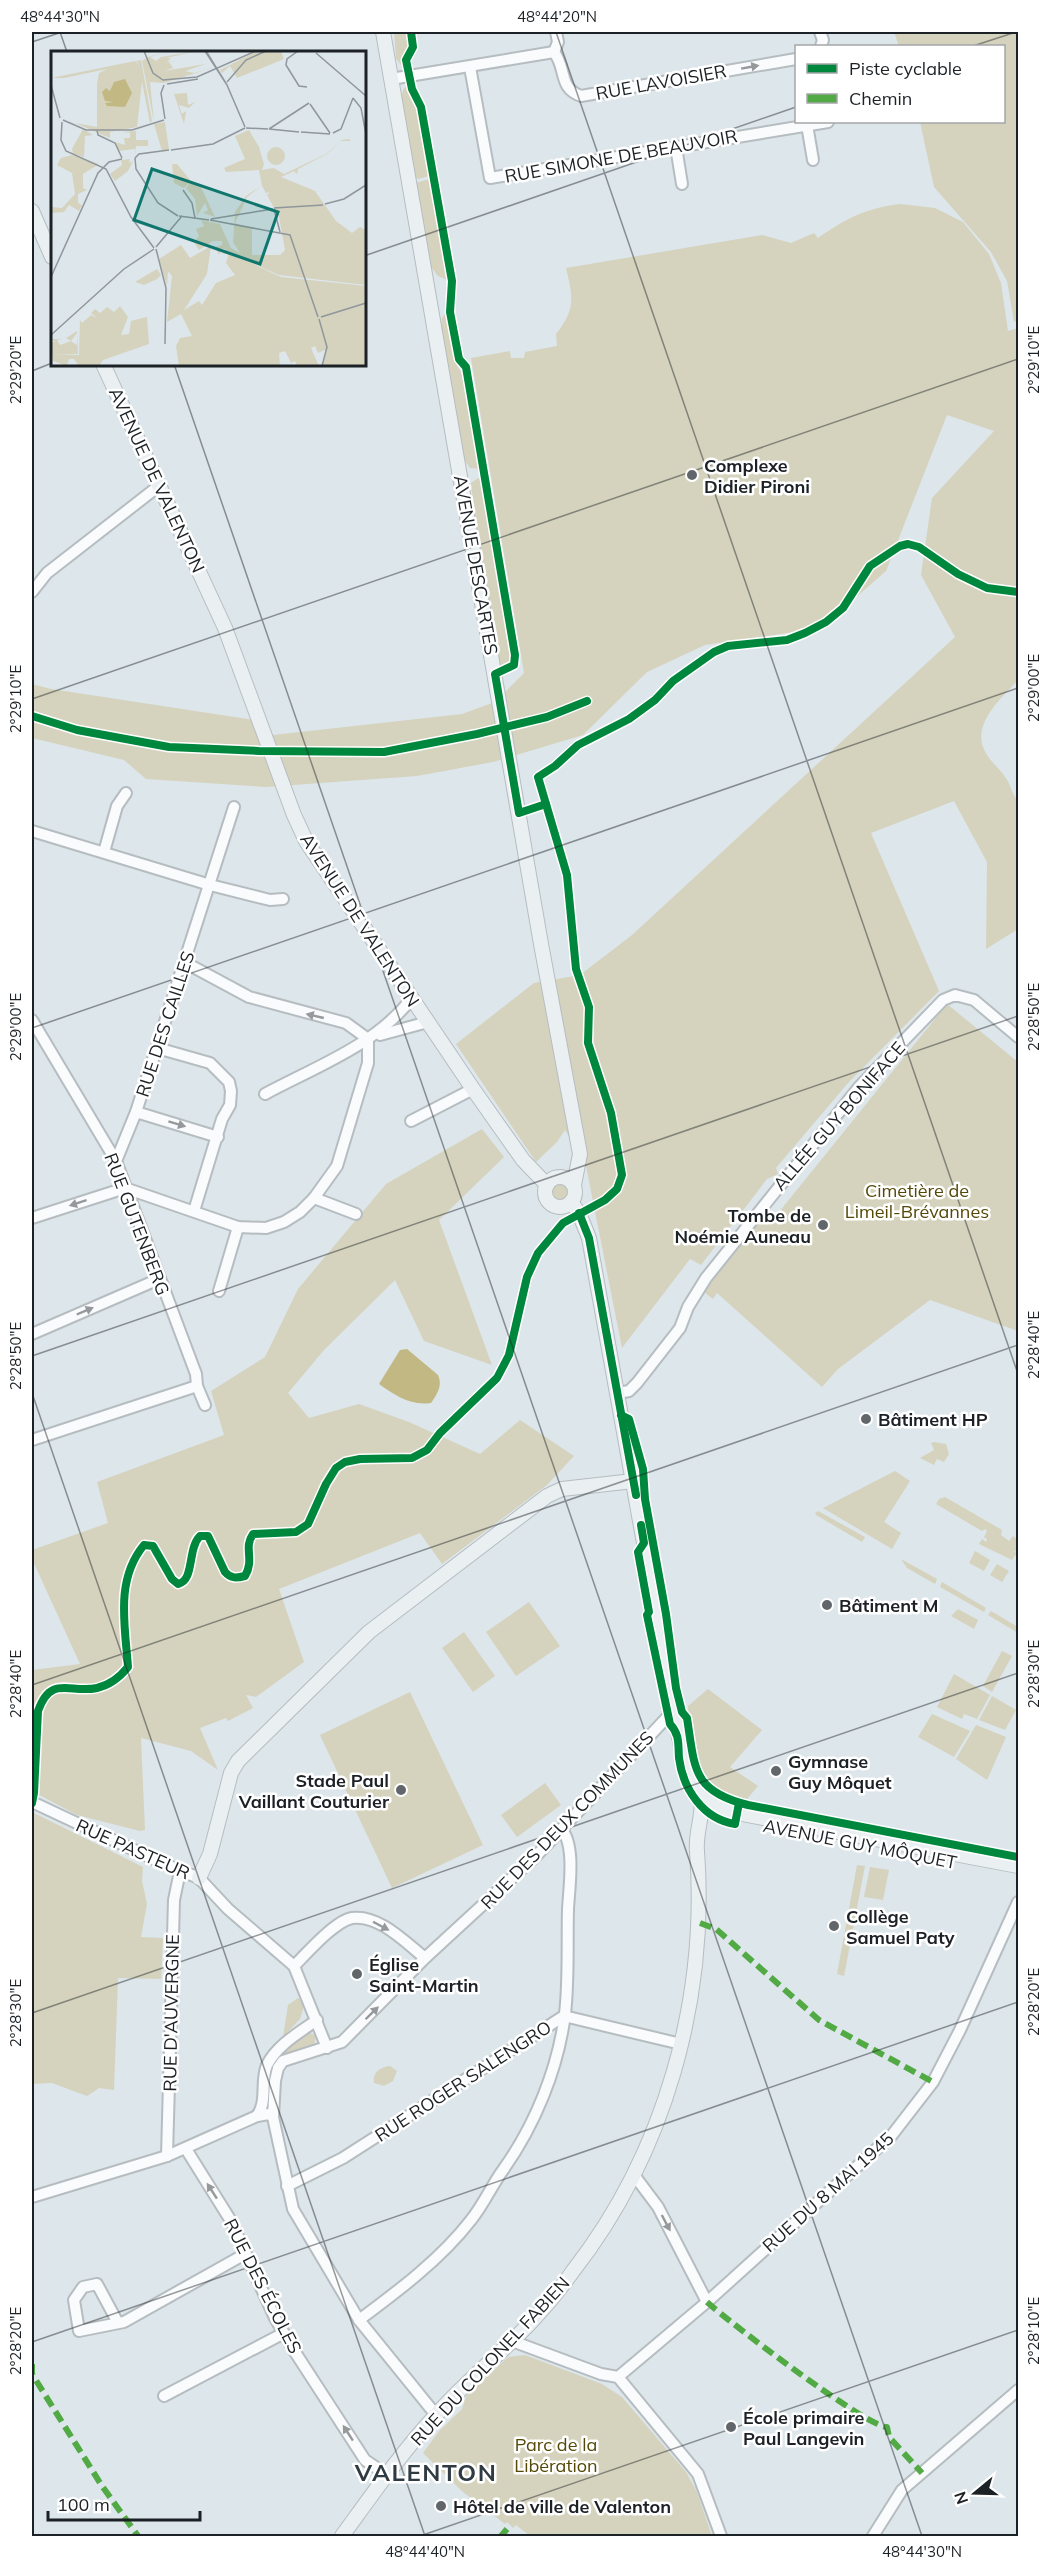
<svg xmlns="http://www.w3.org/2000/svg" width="1050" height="2568" viewBox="0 0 1050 2568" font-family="Mulish,sans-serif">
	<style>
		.green { fill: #d5d3bd }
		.water { fill: #c2b883 }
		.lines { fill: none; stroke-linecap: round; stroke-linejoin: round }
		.street-casing { stroke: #b6bdc1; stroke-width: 14 }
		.secondary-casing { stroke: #b6bdc1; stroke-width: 16 }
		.street { stroke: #fafbfc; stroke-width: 10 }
		.secondary { stroke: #eaeff2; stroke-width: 14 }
		.quiet { stroke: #52aa44; stroke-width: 6; stroke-dasharray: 12 6; stroke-linecap: butt }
		.cycleway-casing { stroke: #fff; stroke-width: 11 }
		.cycleway { stroke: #00873e; stroke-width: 8 }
		.oneway { fill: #96999b }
		.ticks { fill: none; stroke: #1c2125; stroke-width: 1.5; stroke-opacity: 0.45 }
		.poi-dot { fill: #60666a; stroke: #fff; stroke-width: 2 }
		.labels { text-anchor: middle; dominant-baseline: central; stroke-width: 5; stroke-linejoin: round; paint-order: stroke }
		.street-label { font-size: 18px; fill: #1c2125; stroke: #fff }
		.poi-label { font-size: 18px; font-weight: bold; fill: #1c2125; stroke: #fff; text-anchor: start }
		.park-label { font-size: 18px; fill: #544807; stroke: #fff }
		.district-label { font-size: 24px; font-weight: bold; letter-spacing: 1.5px; fill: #2f3b43; stroke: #fff }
		.inset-road { fill: none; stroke: #90979c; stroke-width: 1.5 }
		.view { fill: #0f766e; fill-opacity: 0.15; stroke: #0f766e; stroke-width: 3 }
		.inset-edge { fill: none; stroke: #1c2125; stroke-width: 3 }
		.neatline { fill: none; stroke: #1c2125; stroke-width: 2 }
		.ticks-label { font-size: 15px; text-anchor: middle; fill: #1c2125 }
	</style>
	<rect width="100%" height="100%" fill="#dde6eb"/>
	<g class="green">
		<polygon points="394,32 407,32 409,45 402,56 403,68 396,58"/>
		<polygon points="894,32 1018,32 1018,320 1014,322 1007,281 991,252 934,187 920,122 1004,122 1004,46 899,46"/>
		<polygon points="407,85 418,112 429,176 418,179 415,177 401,101 403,90"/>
		<polygon points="430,179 447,280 438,276 431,267 415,183"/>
		<path d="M900 204 935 208 963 222 989 254 1001 283 1008 331 1018 328V680C1001 699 968 726 987 755 992 763 1000 769 1005 777 1012 785 1010 793 1018 800V929L986 949 987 862 954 801 871 833 939 991 848 1083 776 1168 778 1174 767 1179 701 1265 690 1259 622 1348 585 1161 565 1130 557 1142 536 1162 456 1044 534 983 580 975 632 935 955 637 921 575 932 498 994 431 947 415 886 571 821 628 705 645 647 672 583 735 493 762 417 776 266 787 146 779 124 760 32 738V684L51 689 267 722 273 735 462 714 495 702 524 673 471 358 510 351 511 358H524L525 352 557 346 556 334C576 309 573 297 566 268L762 235 791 243 814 233 818 238C847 218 866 208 900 204Z"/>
		<polygon points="446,312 454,360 462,374 479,469 470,468 463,458 441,328 442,318"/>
		<polygon points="480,477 511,657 509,663 499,666 470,502 473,502 471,483"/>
		<polygon points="947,1004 1018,1062 1018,1331 930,1300 838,1369 822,1387 717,1293 713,1299 704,1292 759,1216 779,1212"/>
		<polygon points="482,1129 504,1157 439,1220 492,1365 424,1341 395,1280 324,1350 288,1393 309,1418 359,1404 409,1422 480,1454 520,1420 574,1456 547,1485 442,1564 420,1533 279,1589 304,1662 256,1697 246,1695 253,1708 228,1721 226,1718 200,1728 218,1770 191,1751 141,1738 145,1830 140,1831 77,1815 32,1791 32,1670 80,1664 32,1559 32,1550 108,1523 97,1482 224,1435 211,1391 265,1357 298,1289 386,1184"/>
		<circle cx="560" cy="1192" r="8"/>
		<polygon points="934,1442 946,1444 949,1454 944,1462 937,1459 934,1465 920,1458 934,1450 931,1443"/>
		<polygon points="895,1471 910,1481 884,1522 901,1533 892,1549 823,1508"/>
		<polygon points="945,1497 1002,1530 1001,1535 1009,1541 1013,1536 1018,1539 1018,1552 1013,1551 1017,1553 1012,1560 979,1544 982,1539 986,1542 987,1539 984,1537 987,1531 985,1529 982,1531 936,1504 939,1499"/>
		<polygon points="818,1511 865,1537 862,1542 816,1515 815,1513"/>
		<polygon points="975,1551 990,1560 984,1571 969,1563"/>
		<polygon points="901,1559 937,1579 935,1584 907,1568"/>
		<polygon points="997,1564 1009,1571 1002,1582 990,1575"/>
		<polygon points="942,1582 986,1608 984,1612 940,1587"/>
		<polygon points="529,1602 560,1646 516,1676 486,1632"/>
		<polygon points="958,1609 978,1620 974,1629 951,1616"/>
		<polygon points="991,1611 1018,1627 1018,1633 988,1615"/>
		<polygon points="464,1632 495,1676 473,1692 442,1648"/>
		<polygon points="1002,1651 1012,1656 992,1692 983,1686"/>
		<polygon points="954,1674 990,1695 977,1719 964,1714 962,1719 937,1707"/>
		<path d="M708 1689 762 1730 730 1767 758 1786 747 1799C706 1790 699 1780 692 1739 691 1728 688 1717 688 1706Z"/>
		<polygon points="410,1692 483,1845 392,1888 320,1735"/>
		<polygon points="992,1696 1016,1710 1005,1730 979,1720"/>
		<polygon points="932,1714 970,1731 954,1757 918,1737"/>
		<polygon points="976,1725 1006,1737 987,1780 956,1759"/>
		<polygon points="545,1783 561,1805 517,1837 501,1815"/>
		<polygon points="32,1812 143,1867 142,1881 147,1904 141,1937 163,1938 161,1979 118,1978 114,2090 99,2088 87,2096 52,2083 32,2084"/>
		<polygon points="857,1865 865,1866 844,1976 837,1974"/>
		<polygon points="870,1867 889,1870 883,1900 864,1897"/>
		<polygon points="298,1998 305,2003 300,2019 283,2037 288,2005"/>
		<polygon points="307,2031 316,2036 314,2046 271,2068 301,2034"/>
		<path d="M390 2066 397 2071 393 2081 384 2086 374 2083C372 2072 381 2067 390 2066Z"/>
		<polygon points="525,2355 602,2384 622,2397 686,2472 697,2492 712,2536 530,2536 516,2525 513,2528 507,2522 505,2524 463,2492 423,2453 439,2431 462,2409 466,2396 508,2357"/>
	</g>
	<path class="water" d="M407 1349 438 1375C443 1386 437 1394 431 1403 410 1406 395 1395 379 1384L400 1350Z"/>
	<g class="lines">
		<defs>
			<g id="street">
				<polyline points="820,32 823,40 821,46"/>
				<path d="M554 52C567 69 558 88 581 96L796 59"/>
				<polyline points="554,52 558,42 556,32"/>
				<polyline points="470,67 490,178 828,122"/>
				<polyline points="391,79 554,52"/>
				<polyline points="807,125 813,160"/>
				<polyline points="676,147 682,184"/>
				<polyline points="32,592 47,573 160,485"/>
				<polyline points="32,831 210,885 270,900 283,899"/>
				<polyline points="104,852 117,806 126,793"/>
				<polyline points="184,962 249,997 346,1023 368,1039"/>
				<polyline points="32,1020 116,1161 196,1374 197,1386 205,1405"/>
				<polyline points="380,1035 428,1022"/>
				<polyline points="157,1048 210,1063 229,1082 231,1091 230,1105 222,1119 194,1211"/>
				<path d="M265 1094C315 1067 376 1045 411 999"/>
				<polyline points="136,1112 218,1137"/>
				<polyline points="411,1121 473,1089"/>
				<polyline points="116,1161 136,1112 234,807"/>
				<polyline points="314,1198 356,1214"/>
				<polyline points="32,1218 125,1188 238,1227 266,1228 284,1222 300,1212 314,1198 337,1166 368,1063 368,1039"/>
				<polyline points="219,1291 238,1227"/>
				<polyline points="32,1334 159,1279"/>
				<polyline points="618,1393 629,1391 637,1383 680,1328 688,1307 706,1278 860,1086 943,1000 955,995 974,1000 1018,1037"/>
				<polyline points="32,1440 197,1386"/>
				<polyline points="32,1802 164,1864 199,1878 228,1909 294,1966 327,2048"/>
				<path d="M294 1966C307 1953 335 1921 352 1918 379 1914 406 1943 425 1958"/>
				<path d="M257 2116C268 2101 260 2081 267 2065 277 2045 300 2032 317 2020"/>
				<polyline points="186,2149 231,2221 275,2318 293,2349 365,2460 387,2475"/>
				<polyline points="167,2156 174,1900 180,1871"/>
				<polyline points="634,2175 658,2207 707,2302"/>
				<polyline points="287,2186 343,2158 564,2016 681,2044"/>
				<polyline points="32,2197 167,2156 257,2116 269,2114 273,2117"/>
				<path d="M359 2320C398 2291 441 2259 471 2220 484 2204 492 2185 503 2170 535 2125 558 2069 565 2014 569 1979 567 1944 568 1909 569 1889 576 1844 561 1829"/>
				<polyline points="118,2323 97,2284 83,2287 74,2300 79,2331 124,2322 245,2254"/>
				<polyline points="512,2341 601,2374 618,2377 698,2474 721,2536"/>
				<polyline points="618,2377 707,2302 892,2135 933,2082 960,2030 1018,1902"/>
				<polyline points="164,2396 284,2333"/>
				<polyline points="436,2415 359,2320 293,2209 273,2117 275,2081 278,2068 283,2061 342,2042 425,1958 538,1854 674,1710"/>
				<polyline points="873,2536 902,2490 1018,2390"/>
			</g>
			<g id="secondary">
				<polyline points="383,32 541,944 580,1154 574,1185"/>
				<polyline points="32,211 52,257"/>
				<polyline points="103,364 225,628 294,815 306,841 473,1089 523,1160 547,1185"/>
				<circle cx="560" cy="1192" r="15"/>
				<path d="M571 1202 579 1213 589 1238 678 1732C686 1771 693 1802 737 1813L1018 1866"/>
				<polyline points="199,1878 210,1854 231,1773 238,1761 369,1632 547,1496 562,1489 633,1481"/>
				<path d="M342 2536C372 2495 401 2453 436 2415 466 2381 502 2353 533 2320 547 2305 561 2288 573 2271 665 2153 708 1999 697 1851 695 1831 705 1813 701 1793"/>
			</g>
		</defs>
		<use href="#street" class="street-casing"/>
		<use href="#secondary" class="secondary-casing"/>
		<use href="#street" class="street"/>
		<use href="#secondary" class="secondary"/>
		<g class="quiet">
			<polyline points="700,1923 716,1929 819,2020 933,2082"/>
			<path d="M707 2302C729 2322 865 2426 887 2427L889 2437 922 2473"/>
			<polyline points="32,2364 32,2374 102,2486 138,2536"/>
			<polyline points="501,2536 507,2529"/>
		</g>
		<defs>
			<g id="cycleway">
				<polyline points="411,32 413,47 406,60 412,89 421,107 452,281 450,312 459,359 466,367 515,655 514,665 495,674 519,813 546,804"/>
				<polyline points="32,716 77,730 169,747 259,751 384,752 477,734 547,717 587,701"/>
				<polyline points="579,1213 589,1238 636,1495"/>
				<path d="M621 1415 629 1419 643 1469 645 1499 666 1614 676 1688 682 1712 687 1718C695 1769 692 1791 748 1805L1018 1857"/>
				<path d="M641 1525 644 1543 638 1552 649 1612 647 1615 670 1724C680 1735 678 1744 679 1758 683 1789 703 1819 735 1824L739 1803"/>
				<path d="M32 1803 34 1793 38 1711C51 1674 70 1694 97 1688 110 1685 120 1677 128 1667 125 1625 115 1580 144 1545L153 1546 172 1579 178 1584C195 1580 187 1549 200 1536H208L225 1572C231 1579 237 1578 245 1576 255 1559 243 1548 253 1534L296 1532 308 1524 326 1484 336 1468 345 1462 360 1459 412 1458 427 1450 440 1433 497 1378 509 1355 527 1277 538 1253 563 1223 605 1200 617 1189 622 1175 611 1113 588 1043 589 1007 576 969 567 875 538 777 555 766 578 745 629 719 655 700 673 681 714 652 728 646 787 640 805 633 826 622 843 608 870 566 900 546 908 544 919 547 958 574 987 588 1018 592"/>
			</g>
		</defs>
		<use href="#cycleway" class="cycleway-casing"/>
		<use href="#cycleway" class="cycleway"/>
	</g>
	<defs><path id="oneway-solid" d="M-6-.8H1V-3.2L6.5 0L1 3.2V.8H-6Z" transform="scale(1.5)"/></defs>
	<g class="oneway">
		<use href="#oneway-solid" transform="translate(750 67) rotate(-10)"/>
		<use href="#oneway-solid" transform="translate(315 1016) rotate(-167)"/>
		<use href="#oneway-solid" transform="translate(177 1124) rotate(17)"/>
		<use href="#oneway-solid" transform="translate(78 1203) rotate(162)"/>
		<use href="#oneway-solid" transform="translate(85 1311) rotate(-23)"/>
		<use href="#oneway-solid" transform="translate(381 1926) rotate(28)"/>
		<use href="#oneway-solid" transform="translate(372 2013) rotate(-44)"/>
		<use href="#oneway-solid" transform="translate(212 2191) rotate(-123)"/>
		<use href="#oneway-solid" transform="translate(666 2223) rotate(62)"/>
		<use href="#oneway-solid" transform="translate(348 2433) rotate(-123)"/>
	</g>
	<path class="ticks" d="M60 32 67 52M556 32 1018 1374M32 42 62 32M973 46 1016 32M364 256 796 107M174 364 922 2536M32 371 52 363M32 699 1018 359M32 1028 1018 688M32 1356 1018 1016M32 1393 425 2536M32 1685 1018 1345M32 2013 1018 1673M32 2342 1018 2002M420 2536 1018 2330"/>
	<g class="poi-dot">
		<circle cx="692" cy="475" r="6"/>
		<circle cx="823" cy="1225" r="6"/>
		<circle cx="866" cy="1419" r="6"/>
		<circle cx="827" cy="1605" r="6"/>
		<circle cx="776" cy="1771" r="6"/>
		<circle cx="401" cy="1790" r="6"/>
		<circle cx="834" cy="1926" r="6"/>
		<circle cx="357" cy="1974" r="6"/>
		<circle cx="731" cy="2427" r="6"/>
		<circle cx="441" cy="2506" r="6"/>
	</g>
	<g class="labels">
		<g class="street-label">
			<text transform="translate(661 82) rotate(-10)">RUE LAVOISIER</text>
			<text transform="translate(621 156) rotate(-10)">RUE SIMONE DE BEAUVOIR</text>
			<text transform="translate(157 480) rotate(65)">AVENUE DE VALENTON</text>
			<text transform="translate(476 565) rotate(80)">AVENUE DESCARTES</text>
			<text transform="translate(360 920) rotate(57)">AVENUE DE VALENTON</text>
			<text transform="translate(165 1024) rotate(-72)">RUE DES CAILLES</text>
			<text transform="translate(839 1116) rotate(-49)">ALLÉE GUY BONIFACE</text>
			<text transform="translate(137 1224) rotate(69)">RUE GUTENBERG</text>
			<text transform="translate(567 1820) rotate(-46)">RUE DES DEUX COMMUNES</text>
			<text transform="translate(860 1844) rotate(11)">AVENUE GUY MÔQUET</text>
			<text transform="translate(133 1849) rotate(24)">RUE PASTEUR</text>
			<text transform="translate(171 2013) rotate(-89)">RUE D'AUVERGNE</text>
			<text transform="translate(463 2081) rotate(-33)">RUE ROGER SALENGRO</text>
			<text transform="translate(828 2192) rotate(-42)">RUE DU 8 MAI 1945</text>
			<text transform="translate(263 2286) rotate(63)">RUE DES ÉCOLES</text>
			<text transform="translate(490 2361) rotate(-47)">RUE DU COLONEL FABIEN</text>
		</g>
		<g class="poi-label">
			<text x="704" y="465">Complexe<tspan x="704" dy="21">Didier Pironi</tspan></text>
			<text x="811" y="1215" text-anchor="end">Tombe de<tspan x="811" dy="21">Noémie Auneau</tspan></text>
			<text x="878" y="1419">Bâtiment HP</text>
			<text x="839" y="1605">Bâtiment M</text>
			<text x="788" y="1761">Gymnase<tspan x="788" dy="21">Guy Môquet</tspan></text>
			<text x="389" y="1780" text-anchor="end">Stade Paul<tspan x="389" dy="21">Vaillant Couturier</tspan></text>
			<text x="846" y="1916">Collège<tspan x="846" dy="21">Samuel Paty</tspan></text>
			<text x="369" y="1964">Église<tspan x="369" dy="21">Saint-Martin</tspan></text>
			<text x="743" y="2417">École primaire<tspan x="743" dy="21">Paul Langevin</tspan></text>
			<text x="453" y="2506">Hôtel de ville de Valenton</text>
		</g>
		<g class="park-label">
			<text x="917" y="1190">Cimetière de<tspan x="917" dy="21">Limeil-Brévannes</tspan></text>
			<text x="556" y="2444">Parc de la<tspan x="556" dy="21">Libération</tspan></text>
		</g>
		<g class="district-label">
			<text x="426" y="2472">VALENTON</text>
		</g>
	</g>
	<g transform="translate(51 51)">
		<rect width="315" height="315" fill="#dde6eb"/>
		<path d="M120 0 99 6 105 10 110 6 146 0 115 7H120L116 11 130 9 118 11 122 17 113 20 155 13 134 20 143 22 164 16 113 32 99 31 103 71 91 10 97 6ZM206 0H230L233 8 186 27 179 15 171 22 169 19ZM90 9 101 70 99 72 91 31 86 76 59 81V87L24 72 46 76V33L48 22 56 18 13 27H0L84 10 89 15 85 10ZM136 42 137 54 144 51 138 57 128 54 131 63 135 60 133 73 123 43ZM114 71 118 99 111 100 103 73ZM32 78 42 84 34 85 33 106 22 103 21 98ZM198 79 208 96 213 113 211 119 223 117 233 123 275 103 291 89 298 88 300 90H290L276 103 247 118 246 123 243 120 230 126 264 140 285 170 301 182 309 176 315 179V234L228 224 187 206 230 226 315 235V315H271L276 298 267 302 264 295 260 297 268 315H246L244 310 240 312 234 300 228 302 229 315H128L125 295 129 287 141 285 130 263 116 271 121 225 117 220 116 235 108 208 130 194 139 207 160 195 156 223 133 259 148 250 151 254 165 232 184 224 175 212 178 202 172 203 175 198H171L168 204 164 196 171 194V190H162L148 199 143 191 148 185 145 178 153 175 150 169 169 173 180 197 189 202 182 191 184 161 195 145 210 135 196 146 184 172 201 178V204H229L234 199 228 166 216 144 219 141 215 142 211 135 208 119 175 121 173 117 194 108 184 85ZM85 80V89H97V95H85L84 104V98L68 100 64 91 74 94 73 87H79V82L71 81ZM216 105a9 9 0 1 1 18 0a9 9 0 1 1-18 0ZM21 104 48 113 32 123V137L36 139 27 143V152L31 154 28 160 18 154 13 161 0 162 1 156 11 157 24 143 21 122 6 114 10 107ZM79 108 78 112 82 110 77 120 64 130 59 123 71 114 70 109ZM121 113H126L140 130 133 137 123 132ZM139 132 150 136 164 166 152 162 157 159 154 152 146 165 144 148 135 137ZM106 218 110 224 106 228 93 234 84 231ZM69 255 77 266 70 284 78 283 80 270 96 266 98 293 52 309 48 315H28L23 308H18L16 315 2 310 0 291H4L0 288H11L6 289 9 294 20 290 26 294V282L20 290 15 287 26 280 27 303H2L28 304 29 269 31 272 40 264 46 267 40 262 44 258 49 262 56 256 63 261Z" fill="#d5d3bd"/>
		<path d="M74 28 81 42 74 56 56 55 54 52 63 51 54 50 51 41 55 37 59 40 63 31Z" fill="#c2b883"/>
		<path class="inset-road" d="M93 0 102 22 112 29 146 26 205 0M154 0 176 34 155 0M247 0 236 8 235 14 248 35 256 36M265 2 315 45M176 31 195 9 215 0M116 33 147 28M0 34 9 67M113 34 110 42 114 68M176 34 194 76M302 47 310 57 315 83M259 53 279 82M12 69 35 79H81L113 69M11 71 10 89 15 100 55 118 80 166 103 197M195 77 217 78M218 78 258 52M218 78 248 81M46 79 47 84 64 92 71 107M250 81 279 83M282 82 290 78 302 47M120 99 162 93 194 77M84 107 85 118 107 152 127 165M84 107 88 103 118 99M132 139 141 152 144 167M274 153 293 148 315 134M223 157 272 154M223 158 229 181M128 165 158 169M160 168 222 158M159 169 239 184 267 266M105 196 131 165M105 198 115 237 114 293M0 226 47 122 58 111 71 108M270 266 315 252M268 268 276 296 271 315M0 284 73 218 103 198"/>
		<path class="view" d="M101 118 227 161 209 213 83 169Z"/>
		<rect width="315" height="315" class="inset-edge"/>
	</g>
	<rect width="1050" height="2568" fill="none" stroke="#ffffff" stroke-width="66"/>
	<rect x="795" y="45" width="210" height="78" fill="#ffffff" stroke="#a4a6a8" stroke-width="1.5"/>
	<rect x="807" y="64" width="30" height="9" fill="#00873e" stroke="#a4a6a8" stroke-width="1.5"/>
	<text x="849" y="75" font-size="18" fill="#1c2125">Piste cyclable</text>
	<rect x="807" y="94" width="30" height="9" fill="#52aa44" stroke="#a4a6a8" stroke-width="1.5"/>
	<text x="849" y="105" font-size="18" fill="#1c2125">Chemin</text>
	<g transform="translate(975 2493) rotate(251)" stroke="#ffffff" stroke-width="4.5" paint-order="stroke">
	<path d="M0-4.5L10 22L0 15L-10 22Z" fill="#1c2125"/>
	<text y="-9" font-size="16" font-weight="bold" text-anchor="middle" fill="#1c2125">N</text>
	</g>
	<path d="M48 2511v9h152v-9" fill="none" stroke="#1c2125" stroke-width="3"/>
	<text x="57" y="2511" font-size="18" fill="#1c2125" stroke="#ffffff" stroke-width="4.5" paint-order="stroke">100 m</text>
	<rect x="33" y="33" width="984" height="2502" class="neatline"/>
	<g class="ticks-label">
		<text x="60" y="22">48°44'30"N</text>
		<text x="557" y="22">48°44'20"N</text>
		<text transform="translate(1034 360) rotate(-90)" y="5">2°29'10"E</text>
		<text transform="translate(16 370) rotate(-90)" y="5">2°29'20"E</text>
		<text transform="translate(1034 688) rotate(-90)" y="5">2°29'00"E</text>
		<text transform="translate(16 699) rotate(-90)" y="5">2°29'10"E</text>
		<text transform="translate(1034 1017) rotate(-90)" y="5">2°28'50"E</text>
		<text transform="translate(16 1027) rotate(-90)" y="5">2°29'00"E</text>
		<text transform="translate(1034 1345) rotate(-90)" y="5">2°28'40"E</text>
		<text transform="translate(16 1356) rotate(-90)" y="5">2°28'50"E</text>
		<text transform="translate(1034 1674) rotate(-90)" y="5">2°28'30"E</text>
		<text transform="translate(16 1684) rotate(-90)" y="5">2°28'40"E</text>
		<text transform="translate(1034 2002) rotate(-90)" y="5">2°28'20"E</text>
		<text transform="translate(16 2013) rotate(-90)" y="5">2°28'30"E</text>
		<text transform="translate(1034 2331) rotate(-90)" y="5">2°28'10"E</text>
		<text transform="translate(16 2341) rotate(-90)" y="5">2°28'20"E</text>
		<text x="425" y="2557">48°44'40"N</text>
		<text x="922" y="2557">48°44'30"N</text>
	</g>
</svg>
